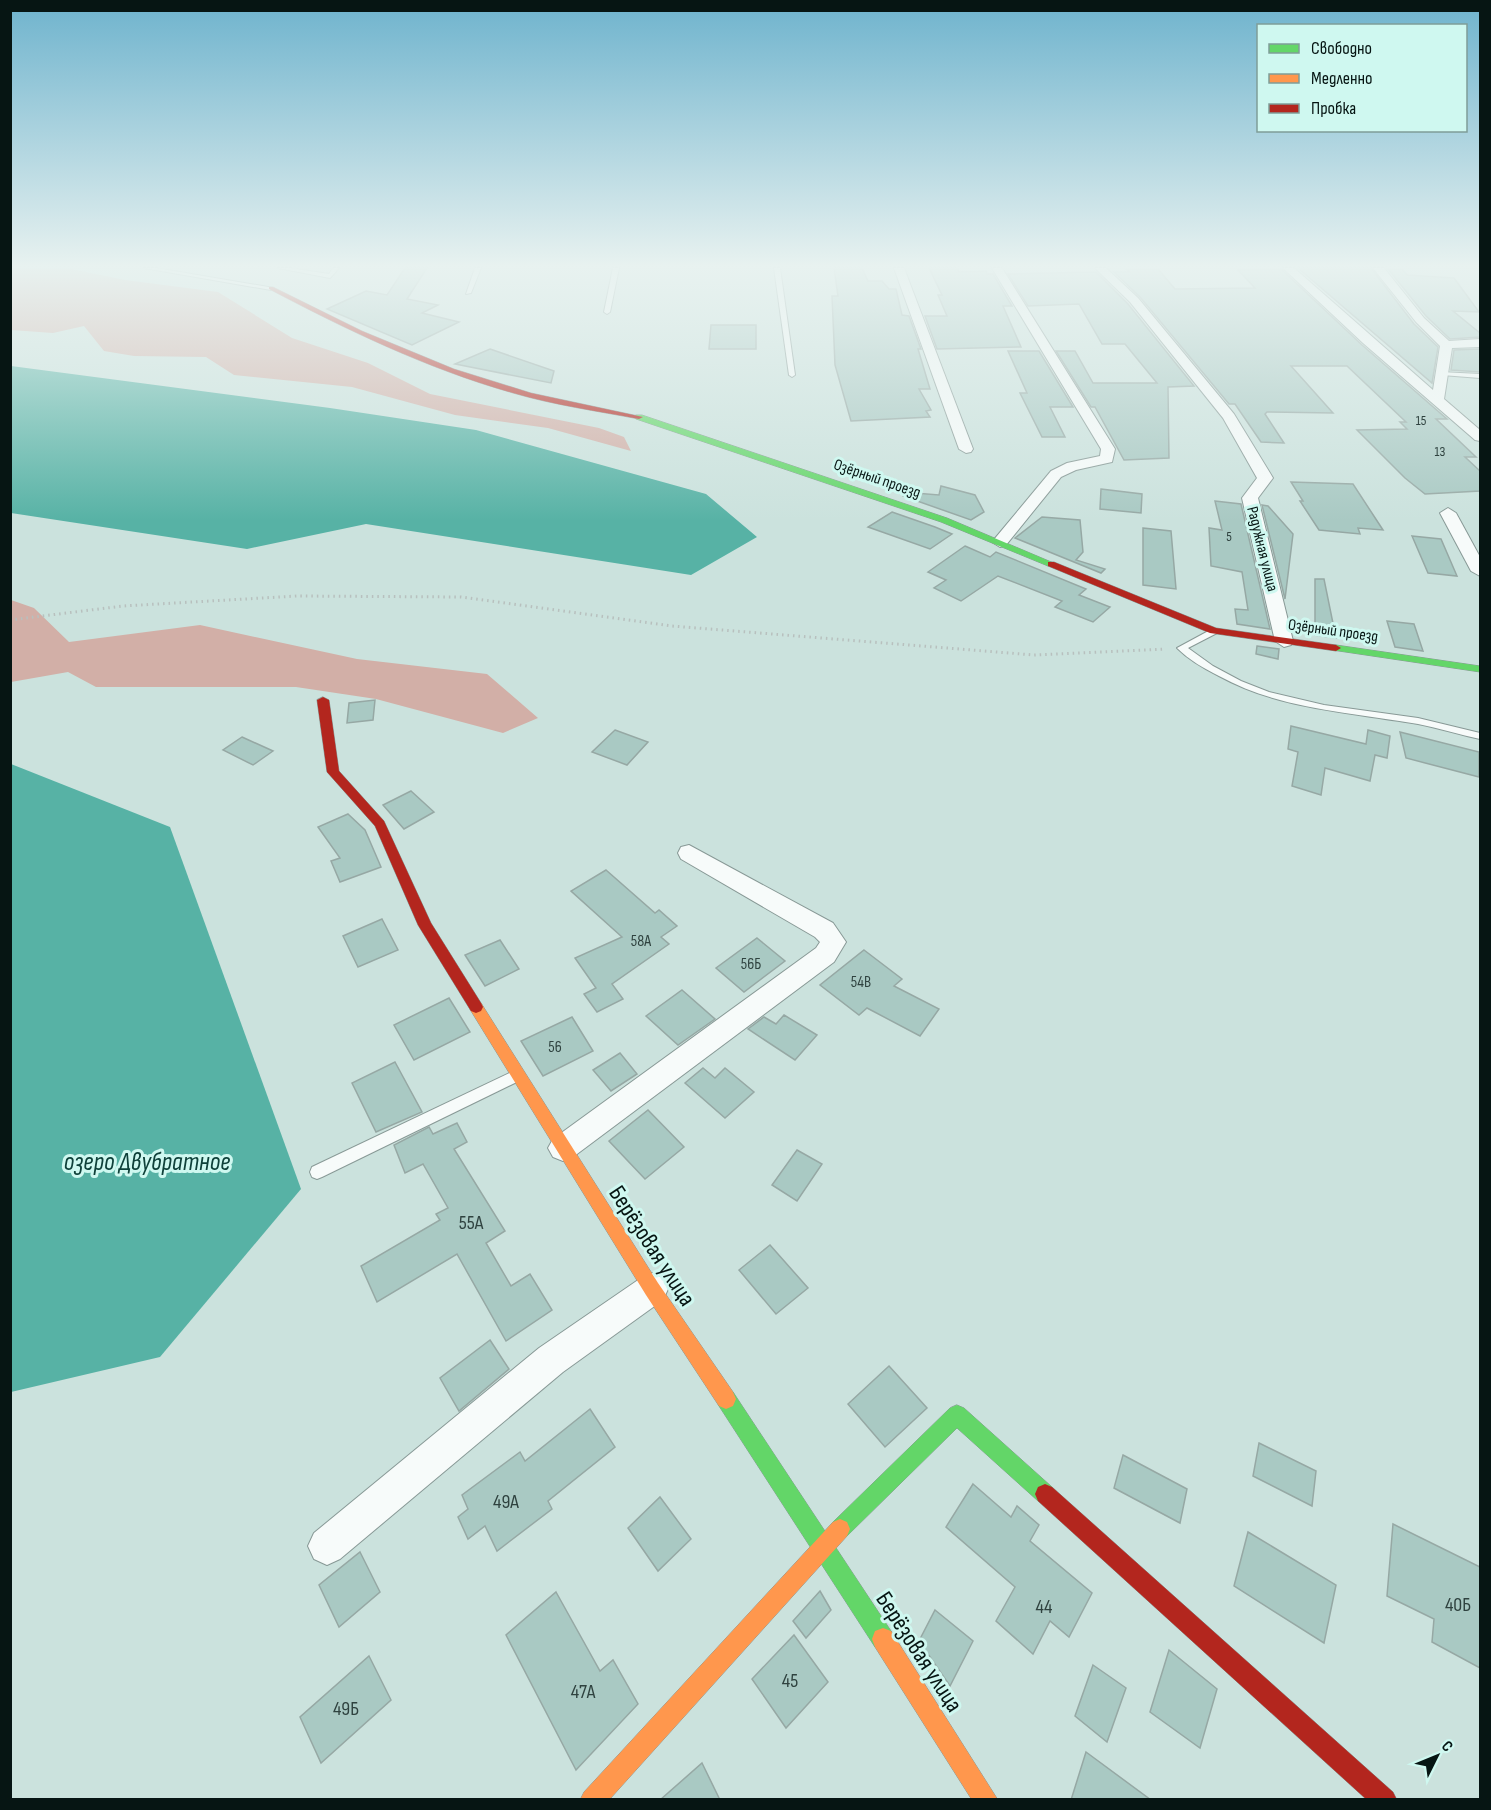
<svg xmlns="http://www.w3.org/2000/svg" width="1491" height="1810" viewBox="0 0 1491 1810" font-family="'Sofia Sans Condensed',sans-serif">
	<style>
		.forest { fill: #d2afa7 }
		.water { fill: #57b2a5 }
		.building { fill: #a9c9c3; stroke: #96a8a4; stroke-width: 1.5 }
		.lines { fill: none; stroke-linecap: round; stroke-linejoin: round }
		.lane-casing { stroke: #889996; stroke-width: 2 }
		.street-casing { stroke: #889996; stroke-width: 2 }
		.fast-casing { stroke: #889996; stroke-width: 1 }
		.slow-casing { stroke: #889996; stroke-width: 1 }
		.jam-casing { stroke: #889996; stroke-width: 1 }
		.path { stroke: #b8c0be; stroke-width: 3; stroke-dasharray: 1.5 4; stroke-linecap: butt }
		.lane { fill: #f7fbfa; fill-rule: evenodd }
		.street { fill: #f7fbfa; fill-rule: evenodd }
		.fast { fill: #63d668; fill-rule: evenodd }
		.slow { fill: #ff974d; fill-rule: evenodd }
		.jam { fill: #b3261e; fill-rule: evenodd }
		.labels { text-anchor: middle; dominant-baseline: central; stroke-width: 6; stroke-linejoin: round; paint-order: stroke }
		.far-number-label { font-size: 14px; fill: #2f423f }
		.far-street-label { font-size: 16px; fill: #061513; stroke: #cff8f0 }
		.number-label { font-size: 16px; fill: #2f423f }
		.near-number-label { font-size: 20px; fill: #2f423f }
		.near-street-label { font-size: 24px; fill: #061513; stroke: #cff8f0 }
		.near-water-label { font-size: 26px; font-style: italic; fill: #0f413a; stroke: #cff8f0 }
	</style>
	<rect width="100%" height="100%" fill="#cbe2dd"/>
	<g class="forest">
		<polygon points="10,268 66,268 125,280 218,292 292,338 368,363 430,394 599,428 624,437 631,451 548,428 455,415 352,387 234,375 206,357 134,356 104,351 84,326 53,333 11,330"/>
		<polygon points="11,600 34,608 69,642 200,625 357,659 487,674 538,718 503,733 376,699 296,687 96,687 68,672 11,682"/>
	</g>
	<g class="water">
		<polygon points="11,366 330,408 476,430 706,494 757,537 691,575 366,524 247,549 11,513"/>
		<polygon points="11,764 170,827 301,1189 160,1357 11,1392"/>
	</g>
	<g class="building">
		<polygon points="405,268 427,268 407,299 438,305 422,313 459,322 412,345 327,309 366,291 387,295"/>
		<polygon points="834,268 862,268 868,281 882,281 889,289 896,289 902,315 909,316 921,349 918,349 930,389 919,389 931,410 926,411 930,417 851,421 835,365 832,296 838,296"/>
		<polygon points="929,268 957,268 959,272 986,271 987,274 993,274 1012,306 1003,306 1021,347 937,349 925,316 947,316 938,295 942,295"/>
		<polygon points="1298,268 1371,268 1414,324 1438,347 1432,383"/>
		<polygon points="1126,269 1158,269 1175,289 1255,288 1238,270 1281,269 1362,345 1447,419 1436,419 1476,457 1465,457 1480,471 1480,491 1425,494 1405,478 1357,430 1407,429 1400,422 1406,422 1347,366 1291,366 1333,413 1267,412 1265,414 1284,443 1261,442 1235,404 1229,404 1140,297 1114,272 1129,272"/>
		<polygon points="1388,269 1402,269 1407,275 1454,278 1479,312 1453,311 1480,333 1480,337 1450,339 1426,316"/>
		<polygon points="1096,272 1128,304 1194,386 1168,387 1169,458 1124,460 1095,407 1091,407 1056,351 1075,351 1093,383 1157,383 1125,344 1102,344 1079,304 1028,306 1008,274"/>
		<polygon points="711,325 756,325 756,349 709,349"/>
		<polygon points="490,349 554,371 551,383 455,364"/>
		<polygon points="1480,349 1480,372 1451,370 1454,350"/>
		<polygon points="1008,351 1039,351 1073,407 1050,407 1065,437 1042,437 1020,393 1027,393"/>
		<polygon points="1291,482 1353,484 1383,530 1358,528 1360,534 1319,530 1300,501 1303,501"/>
		<polygon points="941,486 975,495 984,512 971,520 903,496 903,492 939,495"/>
		<polygon points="1101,489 1142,494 1141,513 1100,509"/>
		<polygon points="1215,501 1241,504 1270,629 1237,624 1235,609 1248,610 1242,572 1211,566 1209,528 1222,530"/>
		<polygon points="1262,505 1268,506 1293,534 1285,599"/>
		<polygon points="892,512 935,527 952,534 930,549 868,527"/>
		<polygon points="1042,517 1080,520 1083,552 1076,560 1105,569 1101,573 1015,538"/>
		<polygon points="1143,528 1171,531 1176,589 1143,585"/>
		<polygon points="1412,536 1441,539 1457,576 1428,573"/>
		<polygon points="965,546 990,557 996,552 1086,589 1079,595 1110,607 1093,622 1055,607 1062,601 998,576 961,601 934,588 946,580 928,572"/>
		<polygon points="1315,579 1324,579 1336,638 1315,635"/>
		<polygon points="1387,621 1414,624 1423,651 1395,647"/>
		<polygon points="1257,646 1279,649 1278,659 1256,654"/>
		<polygon points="375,700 373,720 347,723 349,703"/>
		<polygon points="1291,726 1366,744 1368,730 1390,736 1387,758 1375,755 1370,781 1325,768 1321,795 1292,786 1298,752 1288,749"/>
		<polygon points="615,730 648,742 627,765 592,752"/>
		<polygon points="1400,732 1479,752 1479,777 1406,758"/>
		<polygon points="242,737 273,751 253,765 223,750"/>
		<polygon points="411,791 434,812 404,829 383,805"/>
		<polygon points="348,814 365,830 381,867 340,882 331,861 340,858 318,827"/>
		<polygon points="606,870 655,913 659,910 677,926 661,937 669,944 612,984 623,999 597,1012 584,994 596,988 575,958 622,937 571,891"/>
		<polygon points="382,919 398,950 358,967 343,936"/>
		<polygon points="757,938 785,961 744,992 716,968"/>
		<polygon points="500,940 519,969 485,986 465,955"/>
		<polygon points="864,950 902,979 894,986 939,1009 920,1036 867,1008 859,1015 820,985"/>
		<polygon points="682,990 715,1019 678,1045 646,1016"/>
		<polygon points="449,998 470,1032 414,1060 394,1025"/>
		<polygon points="784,1015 817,1035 795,1060 748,1029 764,1017 776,1024"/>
		<polygon points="572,1017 593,1051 543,1076 521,1041"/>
		<polygon points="620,1053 637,1074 611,1091 593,1070"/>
		<polygon points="395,1062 422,1112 376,1132 352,1083"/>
		<polygon points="703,1068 715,1078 725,1068 754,1092 725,1118 685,1083"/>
		<polygon points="648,1110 684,1147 645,1179 609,1141"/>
		<polygon points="457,1123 467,1142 454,1149 505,1231 486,1243 511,1286 530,1274 552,1310 506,1341 457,1254 377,1302 361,1266 440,1220 436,1214 448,1208 423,1164 405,1173 394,1145 429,1127 433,1134"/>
		<polygon points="797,1150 822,1164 797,1201 772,1185"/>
		<polygon points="770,1245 808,1288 776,1314 739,1270"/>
		<polygon points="490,1340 509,1369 459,1411 440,1378"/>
		<polygon points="889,1366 927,1408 885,1447 848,1404"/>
		<polygon points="590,1409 615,1447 548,1501 552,1509 497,1551 485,1526 468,1539 458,1517 468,1509 462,1495 520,1452 525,1461"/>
		<polygon points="1259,1443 1316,1471 1312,1506 1253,1476"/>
		<polygon points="1123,1455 1187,1489 1180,1523 1114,1488"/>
		<polygon points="973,1484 1011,1517 1017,1506 1039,1525 1030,1541 1092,1593 1069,1637 1050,1621 1033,1654 996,1621 1015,1587 946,1527"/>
		<polygon points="660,1497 691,1539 658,1571 628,1528"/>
		<polygon points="1393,1524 1480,1567 1480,1668 1432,1642 1434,1619 1387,1596"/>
		<polygon points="1248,1532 1336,1585 1324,1643 1234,1586"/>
		<polygon points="360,1552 380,1592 339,1627 319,1585"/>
		<polygon points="820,1591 831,1610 806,1638 793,1621"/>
		<polygon points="556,1592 600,1671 613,1660 638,1704 576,1770 506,1635"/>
		<polygon points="935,1610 973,1641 950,1686 919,1641"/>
		<polygon points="794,1635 828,1682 786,1728 752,1679"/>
		<polygon points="1169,1650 1217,1689 1200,1748 1150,1712"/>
		<polygon points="369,1656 391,1700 321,1763 300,1717"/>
		<polygon points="1093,1665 1126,1688 1107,1742 1075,1716"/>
		<polygon points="1086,1752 1151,1800 1071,1800"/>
		<polygon points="702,1763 720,1800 660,1800"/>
	</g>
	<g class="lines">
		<defs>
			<g id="lane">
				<polygon points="144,268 156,268 274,288 271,290"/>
				<polygon points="278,268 290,268 329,274 333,268 339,268 330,278"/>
				<polygon points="475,268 481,268 471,293 466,294"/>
				<polygon points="613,268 619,268 610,312 607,314 604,312"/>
				<polygon points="774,268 780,268 795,375 792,377 789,375"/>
				<polygon points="1440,372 1480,374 1480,378 1442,375 1440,374"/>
				<path d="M1214 628 1219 631 1217 633 1188 648 1213 666 1241 681 1269 692 1324 705 1418 718 1480 733V739C1460 735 1439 728 1418 724 1350 712 1281 710 1219 676 1205 669 1189 660 1177 648Z"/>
				<polygon points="516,1070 521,1072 523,1076 521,1080 322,1177 317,1179 312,1177 310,1172 312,1167"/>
			</g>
			<g id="street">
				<polygon points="894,268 904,268 973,449 971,452 966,453 959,449"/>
				<polygon points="992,268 1002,268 1115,449 1112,462 1076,470 1061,477 1006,545 1000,547 992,542 1051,471 1067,463 1100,456 1101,449"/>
				<polygon points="1095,268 1106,268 1138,298 1234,414 1273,478 1258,498 1293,641 1291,645 1284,647 1275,641 1242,498 1257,478 1223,418 1130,302"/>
				<polygon points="1283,268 1294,268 1433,390 1440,346 1416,322 1373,268 1384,268 1424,318 1449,341 1480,339 1480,347 1452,348 1444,399 1480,430 1480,441 1475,440 1363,343"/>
				<polygon points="1448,508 1456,513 1480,557 1480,576 1471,571 1440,513"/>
				<polygon points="689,845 833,923 846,942 834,962 573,1157 563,1161 553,1157 548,1148 553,1139 816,948 820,942 815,937 681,859 678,853 681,847"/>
				<polygon points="652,1273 663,1278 668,1289 663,1300 563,1372 340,1559 327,1565 314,1559 308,1546 314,1533 539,1348 641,1278"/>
			</g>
			<g id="fast">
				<polygon points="636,415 642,415 947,518 1056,564 1048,566 941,522 636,419"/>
				<polygon points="1336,645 1480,666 1480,672 1332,650 1332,646"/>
				<polygon points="726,1389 733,1392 891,1631 894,1639 891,1647 883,1650 875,1647 719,1406 716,1399 719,1392"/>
				<polygon points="957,1405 964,1408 1052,1487 1055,1494 1052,1501 1045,1504 1038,1501 957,1428 847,1536 840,1539 833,1536 830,1529 833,1522 950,1408"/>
			</g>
			<g id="slow">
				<polygon points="476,1001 481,1003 658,1283 733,1392 736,1399 733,1406 726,1409 719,1406 646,1295 471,1011 469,1007 471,1003"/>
				<polygon points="840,1519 847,1522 850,1529 847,1536 609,1800 580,1800 584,1792 833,1522"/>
				<polygon points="883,1628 891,1631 998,1800 972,1800 875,1647 872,1639 875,1631"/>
			</g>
			<g id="jam">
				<path d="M269 287H273L362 331 454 369 531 393 643 417 639 419C597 411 554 405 513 393 428 369 347 330 269 289Z"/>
				<polygon points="1048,562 1054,562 1216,628 1336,645 1341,648 1336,651 1210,633 1048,566"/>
				<polygon points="323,697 329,700 339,771 384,821 431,923 481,1003 483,1007 481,1011 476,1013 471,1011 418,925 375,826 327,772 317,700"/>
				<polygon points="1045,1484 1052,1487 1393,1792 1397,1800 1367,1800 1038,1501 1035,1494 1038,1487"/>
			</g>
		</defs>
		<use href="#lane" class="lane-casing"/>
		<use href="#street" class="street-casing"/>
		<use href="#fast" class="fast-casing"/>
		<use href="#slow" class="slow-casing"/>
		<use href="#jam" class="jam-casing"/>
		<polyline class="path" points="10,620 123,606 297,596 461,597 672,626 1034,655 1166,649"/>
		<use href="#lane" class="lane"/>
		<use href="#street" class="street"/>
		<use href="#fast" class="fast"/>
		<use href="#slow" class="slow"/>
		<use href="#jam" class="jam"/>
	</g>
	<linearGradient id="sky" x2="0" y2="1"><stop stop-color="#6eb3cd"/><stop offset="0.51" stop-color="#e8f2f0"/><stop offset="1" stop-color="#e8f2f0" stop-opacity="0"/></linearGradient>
	<rect width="1491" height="521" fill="url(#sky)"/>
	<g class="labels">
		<g class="far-number-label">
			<text x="1421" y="420">15</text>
			<text x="1440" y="451">13</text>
			<text x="1229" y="536">5</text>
		</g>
		<g class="far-street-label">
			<text transform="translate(877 479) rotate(19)">Озёрный проезд</text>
			<text transform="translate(1262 549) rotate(76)">Радужная улица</text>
			<text transform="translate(1333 631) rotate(8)">Озёрный проезд</text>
		</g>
		<g class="number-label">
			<text x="641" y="941">58А</text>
			<text x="751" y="964">56Б</text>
			<text x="861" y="982">54В</text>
			<text x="555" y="1047">56</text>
		</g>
		<g class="near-number-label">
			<text x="471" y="1223">55А</text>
			<text x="506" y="1502">49А</text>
			<text x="1458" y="1605">40Б</text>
			<text x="1044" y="1607">44</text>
			<text x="790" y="1681">45</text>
			<text x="583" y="1692">47А</text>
			<text x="346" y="1709">49Б</text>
		</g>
		<g class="near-street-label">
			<text transform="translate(652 1246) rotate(57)">Берёзовая улица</text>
			<text transform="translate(919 1652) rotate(57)">Берёзовая улица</text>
		</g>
		<g class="near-water-label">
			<text x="147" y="1162">озеро Двубратное</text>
		</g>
	</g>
	<rect width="1491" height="1810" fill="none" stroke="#061513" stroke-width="24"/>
	<rect x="1257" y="24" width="210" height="108" fill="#cff8f0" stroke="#7f9d98" stroke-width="1.5"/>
	<rect x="1269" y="44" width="30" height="9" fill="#63d668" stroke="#7f9d98" stroke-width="1.5"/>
	<text x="1311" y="54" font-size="18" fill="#061513">Свободно</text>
	<rect x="1269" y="74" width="30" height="9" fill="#ff974d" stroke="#7f9d98" stroke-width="1.5"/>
	<text x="1311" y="84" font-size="18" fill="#061513">Медленно</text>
	<rect x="1269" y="104" width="30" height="9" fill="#b3261e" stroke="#7f9d98" stroke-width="1.5"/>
	<text x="1311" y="114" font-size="18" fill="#061513">Пробка</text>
	<g transform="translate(1437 1756) rotate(47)" stroke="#cff8f0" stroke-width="4.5" paint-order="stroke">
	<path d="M0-4.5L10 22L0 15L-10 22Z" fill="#061513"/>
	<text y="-9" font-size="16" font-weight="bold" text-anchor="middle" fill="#061513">С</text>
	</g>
</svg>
